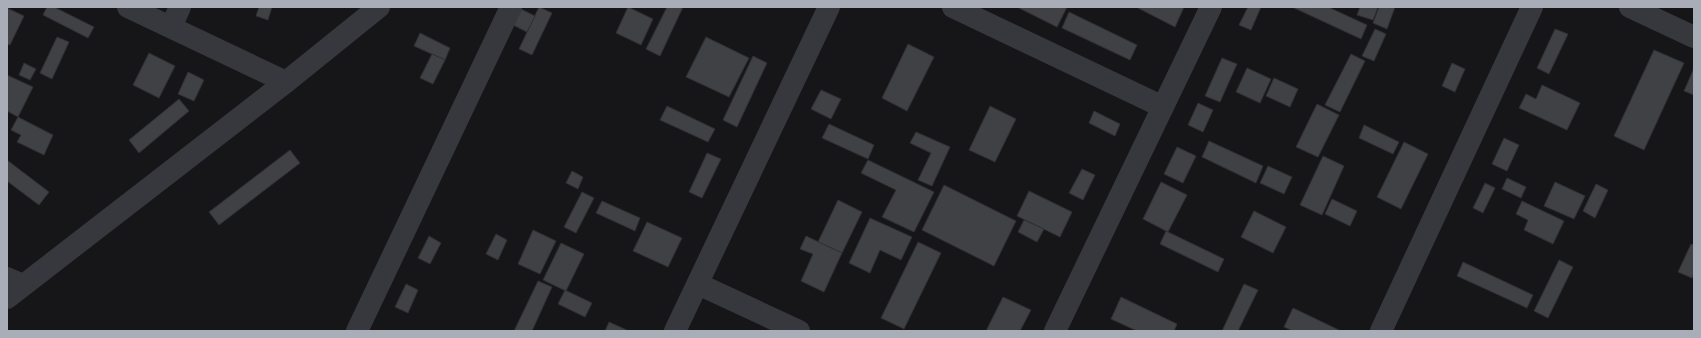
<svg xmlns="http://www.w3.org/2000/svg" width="1701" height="338" viewBox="0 0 1701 338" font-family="Lato,sans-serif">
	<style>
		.building { fill: #404145; stroke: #303034 }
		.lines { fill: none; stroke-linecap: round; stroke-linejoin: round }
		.minor { stroke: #37383d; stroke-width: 22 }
		.tertiary { stroke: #37383d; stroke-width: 22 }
	</style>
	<rect width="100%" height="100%" fill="#161618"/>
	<g class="building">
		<polygon points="47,7 54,7 94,27 88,38 43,15"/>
		<polygon points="259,7 272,7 268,20 256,16"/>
		<polygon points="539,7 552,13 532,55 519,49"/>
		<polygon points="628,7 653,19 641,45 616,33"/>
		<polygon points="667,7 683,7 660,56 646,49"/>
		<polygon points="1017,7 1067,7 1057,27"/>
		<polygon points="1136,7 1184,7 1175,27"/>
		<polygon points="1248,7 1261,7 1251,30 1239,25"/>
		<polygon points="1292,7 1328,7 1367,25 1361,39"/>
		<polygon points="1360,7 1378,7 1373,20 1357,15"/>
		<polygon points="1379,7 1395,7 1387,29 1373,23"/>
		<polygon points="7,8 24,16 10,45 7,44"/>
		<polygon points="521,9 535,16 527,32 513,25"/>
		<polygon points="1069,12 1137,45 1130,60 1062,28"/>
		<polygon points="1375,29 1386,34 1374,61 1362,56"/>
		<polygon points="1555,29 1568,34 1549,74 1537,68"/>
		<polygon points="420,33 450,48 445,60 414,46"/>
		<polygon points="57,37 69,42 52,79 40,73"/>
		<polygon points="706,37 749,58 729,97 686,77"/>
		<polygon points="908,44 934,57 907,111 882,98"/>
		<polygon points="1654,50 1684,63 1644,150 1614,136"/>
		<polygon points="149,53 175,66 159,98 133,85"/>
		<polygon points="432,54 445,60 433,84 420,78"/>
		<polygon points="1351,54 1365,61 1340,112 1325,105"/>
		<polygon points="753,56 767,63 737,127 723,120"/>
		<polygon points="1222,58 1237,64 1220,102 1205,96"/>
		<polygon points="24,63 36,69 30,80 19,75"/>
		<polygon points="1452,63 1465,69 1455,92 1442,86"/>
		<polygon points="1247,68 1271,79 1260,103 1236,92"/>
		<polygon points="1694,68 1694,95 1684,91"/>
		<polygon points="188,72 204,80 194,101 178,94"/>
		<polygon points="7,75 33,87 18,117 7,111"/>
		<polygon points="1274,78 1298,89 1290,107 1266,96"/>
		<polygon points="1542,85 1580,103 1567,130 1519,108 1526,94 1536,99"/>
		<polygon points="821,90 841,99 831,119 811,109"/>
		<polygon points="179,99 189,111 139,153 129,140"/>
		<polygon points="1198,103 1213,110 1203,132 1188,125"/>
		<polygon points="1317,104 1339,115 1318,157 1296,147"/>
		<polygon points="667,106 715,129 708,142 660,120"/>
		<polygon points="990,106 1016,119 995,162 969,150"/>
		<polygon points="1094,111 1120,124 1115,136 1089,123"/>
		<polygon points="18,117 53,135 44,155 17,142 21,135 11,130"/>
		<polygon points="829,124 874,145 868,159 822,138"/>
		<polygon points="1364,125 1399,142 1393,154 1359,138"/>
		<polygon points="916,132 950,147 932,186 918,180 931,153 910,143"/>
		<polygon points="1504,138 1519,145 1507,171 1492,164"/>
		<polygon points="1209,141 1263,166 1256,183 1202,157"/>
		<polygon points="1404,142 1428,154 1401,209 1377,197"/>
		<polygon points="1177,147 1196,156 1183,183 1164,174"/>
		<polygon points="290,150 300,163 219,225 209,212"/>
		<polygon points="707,153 721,159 702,198 689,192"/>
		<polygon points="1323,156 1344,166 1322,215 1300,205"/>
		<polygon points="7,160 49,192 39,205 7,181"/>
		<polygon points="868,160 934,192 914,232 882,217 896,190 861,173"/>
		<polygon points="1268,166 1292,177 1284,194 1260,183"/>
		<polygon points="1082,169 1095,175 1083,200 1069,193"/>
		<polygon points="572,171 583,177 578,189 566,183"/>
		<polygon points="1507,178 1526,187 1521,198 1502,189"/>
		<polygon points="1161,182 1187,195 1168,232 1143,219"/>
		<polygon points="1555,182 1585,196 1574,219 1544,206"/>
		<polygon points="1485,183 1495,188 1483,213 1473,208"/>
		<polygon points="1596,184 1608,190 1595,218 1583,211"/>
		<polygon points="944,185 1016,221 994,266 922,230"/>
		<polygon points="1029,191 1072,212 1060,237 1017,216"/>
		<polygon points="582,192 594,198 576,233 564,227"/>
		<polygon points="1332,199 1357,211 1350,226 1325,214"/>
		<polygon points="838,200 862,212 842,253 818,242"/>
		<polygon points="602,201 640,218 635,231 596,213"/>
		<polygon points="1522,201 1564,221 1553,244 1524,230 1528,220 1516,214"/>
		<polygon points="1254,211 1286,227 1273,253 1241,237"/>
		<polygon points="870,218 912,237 901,260 880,250 870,273 849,263"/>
		<polygon points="1024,220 1044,229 1037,242 1018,232"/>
		<polygon points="647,222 682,238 668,267 633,251"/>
		<polygon points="533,230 556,241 540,274 518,264"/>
		<polygon points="1166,231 1224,259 1218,272 1160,244"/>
		<polygon points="496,234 507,240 498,260 486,254"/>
		<polygon points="429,236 441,243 430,264 418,258"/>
		<polygon points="806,236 842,253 824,292 801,281 813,254 800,249"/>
		<polygon points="918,242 941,253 904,329 881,318"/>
		<polygon points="561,243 584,254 566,291 543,280"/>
		<polygon points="1691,244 1694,245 1694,273 1692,278 1678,272"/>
		<polygon points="1559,260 1573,267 1548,318 1534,311"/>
		<polygon points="1463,262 1533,295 1527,308 1457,276"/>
		<polygon points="538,281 552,287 532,331 514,331"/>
		<polygon points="406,284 418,290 408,313 395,307"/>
		<polygon points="1244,284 1258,290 1238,331 1222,331"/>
		<polygon points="565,290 592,303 585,317 558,304"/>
		<polygon points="1003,297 1031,310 1020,331 986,331"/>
		<polygon points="1121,297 1177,324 1174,331 1137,331 1111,319"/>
		<polygon points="1293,308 1341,331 1293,331 1284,327"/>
		<polygon points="609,322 629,331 605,331"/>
	</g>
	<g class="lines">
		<g class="minor">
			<polyline points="128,7 286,82"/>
			<polyline points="953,7 1163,107"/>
			<polyline points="1630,7 1694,37"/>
			<polyline points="171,27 180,7"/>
			<polyline points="7,278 23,285"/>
			<polyline points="698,284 799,331"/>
			<polyline points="357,331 511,7"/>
			<polyline points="675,331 829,7"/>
			<polyline points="1055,331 1211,7"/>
			<polyline points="1381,331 1532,7"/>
		</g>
		<polyline class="tertiary" points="7,298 286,82 379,7"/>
	</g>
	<rect width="1701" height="338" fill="none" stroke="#a8adb8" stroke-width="16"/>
</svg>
